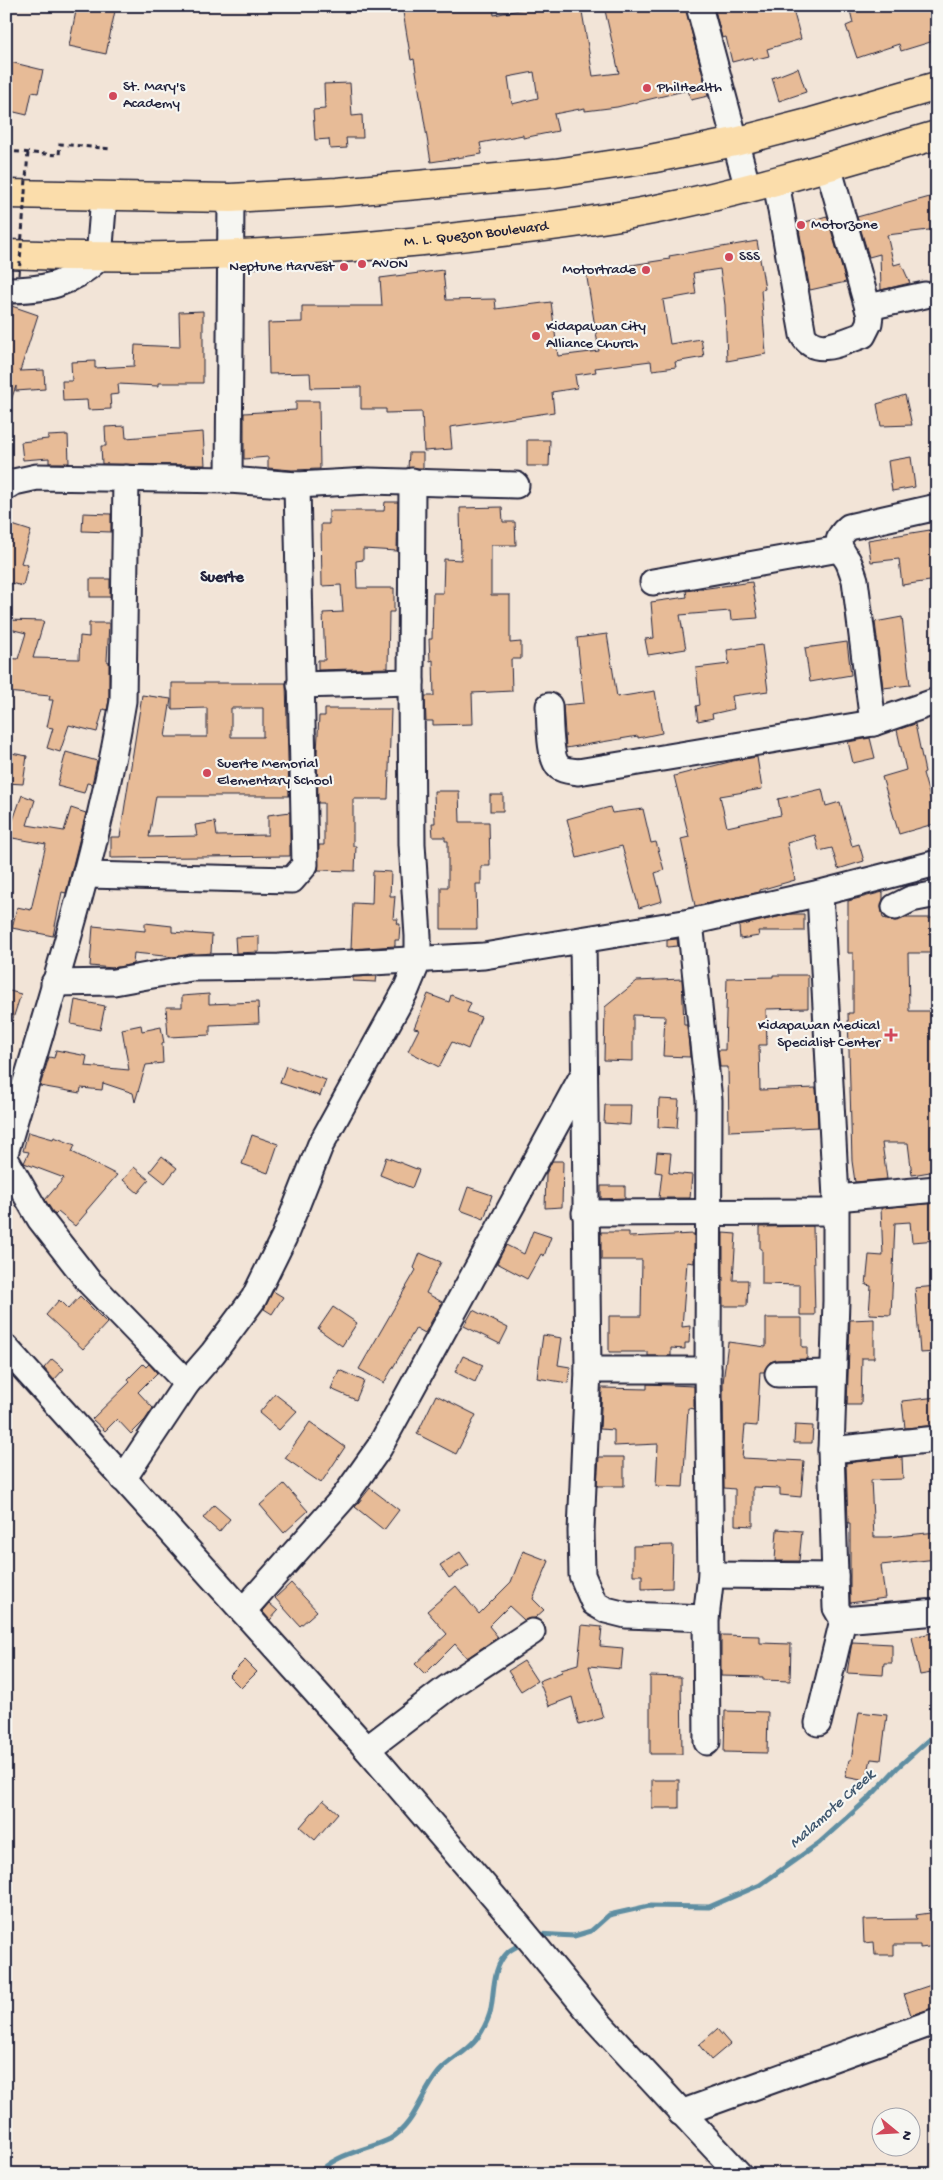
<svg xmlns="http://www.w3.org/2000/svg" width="943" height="2180" viewBox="0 0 943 2180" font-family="'Gochi Hand',sans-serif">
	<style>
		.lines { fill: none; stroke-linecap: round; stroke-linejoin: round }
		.stream { stroke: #5f8ea2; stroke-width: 5 }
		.building { fill: #e7bb97; stroke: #22223b; fill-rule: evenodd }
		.minor-casing { stroke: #22223b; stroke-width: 29 }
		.highway-casing { stroke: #22223b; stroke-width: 31 }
		.path { stroke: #22223b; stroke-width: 3; stroke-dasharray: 5 4; stroke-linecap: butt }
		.minor { stroke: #f6f6f2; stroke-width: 25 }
		.highway { stroke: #fbddab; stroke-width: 28 }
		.path-bridge { stroke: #22223b; stroke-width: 3; stroke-dasharray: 5 4; stroke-linecap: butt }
		.poi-dot { fill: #d1495b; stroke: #f6f6f2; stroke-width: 2 }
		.labels { text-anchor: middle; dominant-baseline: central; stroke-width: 4.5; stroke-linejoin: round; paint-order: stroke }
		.poi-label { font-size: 15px; fill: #22223b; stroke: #f6f6f2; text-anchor: start }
		.street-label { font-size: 15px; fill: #22223b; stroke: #f6f6f2 }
		.neighbourhood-label { font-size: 16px; font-weight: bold; fill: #22223b; stroke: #f6f6f2 }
		.water-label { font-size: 16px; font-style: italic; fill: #41586f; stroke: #f6f6f2 }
	</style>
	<rect width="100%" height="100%" fill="#f2e4d7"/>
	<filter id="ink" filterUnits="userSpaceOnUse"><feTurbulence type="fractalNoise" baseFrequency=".02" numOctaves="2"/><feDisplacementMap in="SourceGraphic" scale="10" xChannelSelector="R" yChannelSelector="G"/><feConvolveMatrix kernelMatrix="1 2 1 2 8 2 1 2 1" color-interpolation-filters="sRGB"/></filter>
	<g filter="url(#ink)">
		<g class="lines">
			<g class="stream">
				<polyline points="537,1934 574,1936 591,1931 609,1915 649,1906 709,1907 760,1885 819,1843 869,1798 897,1768 937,1732"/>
				<path d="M319 2174C330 2155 371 2149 390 2139 415 2125 421 2093 439 2072 449 2060 466 2053 476 2040 482 2032 487 2023 490 2013 495 1993 491 1968 508 1952 511 1949 516 1947 521 1944"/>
			</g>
		</g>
		<g class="building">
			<polygon points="77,6 116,6 106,54 69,46"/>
			<path d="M402 6H446L447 10 493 6 494 15 539 6H581L593 76 619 73 604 6H685L708 96 691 100 688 90 617 107 585 111V108L554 114 558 131 523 138V135L480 143 482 154 431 162 414 59 411 60ZM534 72 538 98 512 104 508 77Z"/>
			<polygon points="714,6 792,6 801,39 767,49 769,56 753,60 752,57 732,62 726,37 722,38"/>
			<polygon points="849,6 937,6 937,40 901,51 899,44 857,58 846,26 853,23"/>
			<polygon points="6,61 43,70 38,93 32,92 27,115 6,110"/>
			<polygon points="798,68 806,92 779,101 772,78"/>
			<polygon points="350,83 352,116 362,115 363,138 346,138 347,148 330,149 329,139 315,140 313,110 325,109 324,84"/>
			<polygon points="937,195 937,229 887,235 894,265 901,263 910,283 881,290 880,254 869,257 857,217"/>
			<polygon points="827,216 846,282 810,290 798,224"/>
			<polygon points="757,241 765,289 761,290 766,354 727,361 725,305 720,269 693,273 696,294 663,300 670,344 701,339 704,357 675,362 676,367 652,370 651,361 595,368 596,372 575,375 577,388 552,392 554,412 450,427 452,449 424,451 422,412 386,413 386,409 361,409 361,387 311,388 310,373 269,374 268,323 302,322 302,306 382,306 380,278 443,270 446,300 495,299 496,309 551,302 558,356 599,351 586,272 670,259 669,256"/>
			<polygon points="6,304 38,315 20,371 44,370 45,389 16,391 16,386 9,406 6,406"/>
			<polygon points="203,311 203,383 158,383 158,386 118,384 119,394 110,395 111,409 88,410 87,400 63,401 62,381 72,381 71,362 95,361 95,368 134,366 135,345 180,347 179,312"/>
			<polygon points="905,395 912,425 881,426 877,404"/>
			<polygon points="296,401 319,401 320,469 292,470 268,468 268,457 244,459 244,413 296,410"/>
			<polygon points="125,426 126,438 203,432 205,465 102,464 101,446 106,446 105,427"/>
			<polygon points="68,435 69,463 49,463 49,458 23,460 21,442 48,439 48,436"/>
			<polygon points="527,440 550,440 549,466 527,466"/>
			<polygon points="409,453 423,453 423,468 408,468"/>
			<polygon points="911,457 915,487 892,491 888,461"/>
			<polygon points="385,502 398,502 397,551 363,549 363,560 356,561 357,588 394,588 394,612 389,612 388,668 318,670 318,660 325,660 323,613 343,612 341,585 322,586 321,524 329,524 329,511 384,511"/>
			<polygon points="502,507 503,522 515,522 516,545 491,545 491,595 510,595 510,643 521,642 521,659 511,659 512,691 472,693 473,724 433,725 433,721 426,721 425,696 434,696 433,660 430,661 429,639 432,639 433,593 443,593 444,559 461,560 460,508"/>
			<polygon points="83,513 111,514 111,532 82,531"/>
			<polygon points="6,523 31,531 21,563 28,565 23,586 6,582"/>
			<polygon points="930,530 937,580 902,585 899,559 871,562 868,540"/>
			<rect x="90" y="579" width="20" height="18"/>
			<polygon points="752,582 758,618 731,620 730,611 680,615 686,649 648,655 645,639 654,638 651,602 687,597 686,591"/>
			<polygon points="902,617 910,685 883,688 875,622"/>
			<polygon points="6,620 44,621 33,658 79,659 80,636 89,637 89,623 109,623 107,661 109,662 109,700 107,710 103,709 97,732 69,725 60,752 47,748 53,728 47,727 53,700 49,700 50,696 6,692 6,658 18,659 26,633 6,628"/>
			<polygon points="607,634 617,697 655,691 662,733 638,738 638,736 566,748 563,705 584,703 577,638"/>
			<polygon points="847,642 851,675 810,682 805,648"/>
			<polygon points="762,645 768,691 732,696 734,709 712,714 713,718 698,721 696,706 700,705 696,668 729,664 727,650"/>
			<path d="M172 683H286L289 796H156L149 837 197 836 195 825 215 822 217 836 268 835V815L290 812V856L111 858V837H120L142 695 171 699 165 737H207V708L172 709ZM231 708H263V737H231Z"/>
			<polygon points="325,709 391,709 388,799 353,799 353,846 356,846 355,871 318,870 319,845 324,845 324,803 318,803 317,752 319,716 325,716"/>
			<polygon points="915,724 925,772 923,773 937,823 899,834 882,777 906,770 897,730"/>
			<polygon points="870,738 875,758 853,763 848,742"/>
			<polygon points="6,752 27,756 23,784 6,783"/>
			<polygon points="66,752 97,761 92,784 87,783 84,793 57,786"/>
			<polygon points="757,757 762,789 720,796 727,827 781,815 778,799 822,789 826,806 840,802 852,846 859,844 864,861 838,869 832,848 819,851 815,835 787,843 795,880 760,890 760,892 695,906 681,839 689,837 674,776 733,761"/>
			<polygon points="434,791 459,791 460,822 489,822 490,866 481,866 481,884 476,884 477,929 441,929 441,887 448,887 448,841 445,841 445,837 433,837 432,823 435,823"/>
			<polygon points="22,795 35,800 27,825 64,831 71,808 86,813 66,893 62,892 53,936 12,928 17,907 31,910 46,844 7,837"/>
			<rect x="490" y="795" width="13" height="16"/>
			<polygon points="610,807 612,813 643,809 651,843 656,842 664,870 655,873 662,901 639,908 622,846 577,858 567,819"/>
			<polygon points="373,871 391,872 390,896 395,896 393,919 398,919 397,924 400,924 399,940 395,940 395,946 351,949 353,903 372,904"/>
			<polygon points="883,892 883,899 881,907 883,918 895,921 905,918 937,918 937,953 908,953 909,1011 937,1011 937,1125 933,1125 936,1171 912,1175 908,1143 882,1143 887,1179 855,1182 852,1161 848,1013 853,1013 853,953 848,953 848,901"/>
			<polygon points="790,914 804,914 804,931 758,931 759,936 740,939 739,926"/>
			<polygon points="145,923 172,926 172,932 212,935 211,953 174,957 134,953 133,964 113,968 90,966 93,926 145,931"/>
			<polygon points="259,936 259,952 236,953 235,937"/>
			<polygon points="677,939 678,946 667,947 667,940"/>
			<polygon points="773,975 808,975 808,1008 766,1009 767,1045 759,1045 760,1090 816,1088 818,1127 729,1131 728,1067 720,1067 718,1050 725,1050 727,978 773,977"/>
			<polygon points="377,976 376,982 353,981 353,977"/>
			<polygon points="682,979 684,1025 687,1025 690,1057 663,1056 665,1016 633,1015 633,1061 604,1060 605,1007 637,981"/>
			<polygon points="6,990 21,994 9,1031 6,1031"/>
			<polygon points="209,994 209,1004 258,1002 259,1023 210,1025 210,1035 168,1037 166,1007 182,1007 182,996"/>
			<polygon points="428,994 449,1002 451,995 471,1003 467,1012 481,1017 468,1049 452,1042 439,1067 408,1051 419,1029 414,1028"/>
			<polygon points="75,1000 105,1006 100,1030 71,1024"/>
			<polygon points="141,1025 142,1031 161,1027 164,1043 162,1044 163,1063 146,1065 135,1102 133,1093 103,1083 102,1090 81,1088 80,1093 40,1086 49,1057 54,1058 56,1050 87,1056 85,1066 129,1070 122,1029"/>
			<polygon points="286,1066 326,1080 320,1096 280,1083"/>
			<polygon points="659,1099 679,1100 677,1128 658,1127"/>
			<polygon points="605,1105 631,1105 630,1125 604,1123"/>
			<polygon points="28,1132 53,1139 54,1137 75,1145 72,1152 117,1175 86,1211 87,1212 75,1226 58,1212 55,1215 45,1200 64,1178 24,1163 29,1152 23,1151"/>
			<polygon points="252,1135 278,1144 268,1173 242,1164"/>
			<polygon points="657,1152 671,1153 669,1173 692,1175 690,1198 659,1198 662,1173 655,1172"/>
			<polygon points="162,1156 177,1168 165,1183 150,1171"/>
			<polygon points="386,1157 419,1170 412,1188 380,1175"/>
			<polygon points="552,1161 563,1161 562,1207 545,1208 546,1174"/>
			<polygon points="134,1167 149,1180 138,1193 123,1180"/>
			<polygon points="601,1186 625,1186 625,1198 601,1199"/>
			<polygon points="468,1187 492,1195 484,1219 460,1210"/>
			<polygon points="937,1203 937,1240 912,1242 910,1222 895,1223 891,1315 869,1314 871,1286 866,1285 869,1255 883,1256 881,1208"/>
			<polygon points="813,1226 815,1315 800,1315 800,1285 762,1284 762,1249 760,1249 760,1227"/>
			<polygon points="533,1231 551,1237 544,1256 541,1254 527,1279 497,1263 506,1245 524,1254"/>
			<polygon points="601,1232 629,1232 629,1237 694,1234 694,1263 687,1262 682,1327 690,1326 689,1343 685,1343 685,1349 671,1348 671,1356 648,1356 648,1352 609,1352 609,1316 641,1316 642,1260 601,1260"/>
			<polygon points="723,1233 736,1234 733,1280 748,1280 747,1306 723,1306"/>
			<polygon points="420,1253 441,1262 426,1293 442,1302 425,1333 416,1328 384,1383 359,1369 416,1270 414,1268"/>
			<polygon points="937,1286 937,1352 920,1353 915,1288"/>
			<polygon points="273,1291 283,1297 272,1314 264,1309"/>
			<polygon points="80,1296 107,1323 83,1349 46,1315 59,1300 68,1309"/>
			<polygon points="333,1307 357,1323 342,1346 318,1329"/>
			<polygon points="473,1310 508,1328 500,1344 464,1326"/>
			<polygon points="766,1318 802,1318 802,1347 807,1347 807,1359 777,1360 770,1362 764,1372 760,1372 757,1426 745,1425 742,1458 804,1461 801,1497 780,1495 780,1488 753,1487 753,1526 735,1525 735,1489 724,1488 723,1383 728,1342 766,1347"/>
			<polygon points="874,1319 874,1358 862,1358 861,1405 847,1405 850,1320"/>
			<polygon points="543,1335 562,1338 558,1365 570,1367 568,1383 537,1378"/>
			<polygon points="463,1356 483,1365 475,1382 455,1372"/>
			<polygon points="52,1359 64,1369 54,1380 44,1368"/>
			<polygon points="143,1364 146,1367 149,1364 157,1373 138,1392 153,1408 145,1420 131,1434 117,1419 105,1431 92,1419 130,1382 128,1379"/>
			<polygon points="339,1370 364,1381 356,1400 331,1389"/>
			<polygon points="647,1384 694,1386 694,1409 688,1408 683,1487 656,1486 658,1444 614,1446 614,1430 600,1429 602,1388 647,1389"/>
			<polygon points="275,1394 297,1411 279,1430 259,1413"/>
			<polygon points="436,1395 476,1415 456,1454 417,1434"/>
			<polygon points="937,1397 937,1425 905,1428 902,1401"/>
			<polygon points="310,1422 345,1447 321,1483 285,1458"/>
			<polygon points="795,1425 813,1426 812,1443 794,1443"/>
			<polygon points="599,1457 624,1457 624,1486 597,1486"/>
			<polygon points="902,1457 903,1479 871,1480 874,1537 887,1537 937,1532 937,1559 881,1565 885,1598 850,1603 850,1523 848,1523 846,1463"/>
			<polygon points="284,1484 308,1511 284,1533 260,1505"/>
			<polygon points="370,1488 399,1510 384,1530 355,1507"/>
			<polygon points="214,1505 230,1519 219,1532 203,1518"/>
			<polygon points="777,1529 802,1531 799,1561 775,1561"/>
			<polygon points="673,1545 672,1588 642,1589 642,1575 633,1575 633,1546"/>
			<polygon points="523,1551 549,1561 533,1599 544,1610 535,1618 524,1620 509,1606 489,1626 498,1637 467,1658 455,1644 425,1674 415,1664 447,1634 427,1611 456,1586 479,1614 511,1582"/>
			<polygon points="460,1552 469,1565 449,1578 440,1565"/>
			<polygon points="291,1583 317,1611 300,1626 275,1598"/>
			<polygon points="269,1603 278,1611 270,1620 262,1611"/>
			<polygon points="582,1625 602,1627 600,1646 623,1648 621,1669 589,1666 603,1718 579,1725 572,1697 549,1706 539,1681 562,1672 561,1669 578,1664"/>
			<polygon points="937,1632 937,1672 920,1675 912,1637"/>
			<polygon points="721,1635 760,1636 760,1643 791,1644 790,1681 763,1680 763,1677 721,1676"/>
			<polygon points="852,1642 892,1644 892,1663 884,1663 883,1675 847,1673"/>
			<polygon points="245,1660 257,1672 241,1688 229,1676"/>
			<polygon points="524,1661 537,1681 521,1691 508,1671"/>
			<polygon points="650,1676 681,1677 682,1754 650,1754"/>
			<polygon points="725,1711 768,1712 767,1753 724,1752"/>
			<polygon points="859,1712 887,1715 881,1760 871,1759 866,1781 845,1777 849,1760 851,1760"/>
			<rect x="652" y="1780" width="27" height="28"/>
			<polygon points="323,1800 338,1813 315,1840 300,1827"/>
			<polygon points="937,1912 937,1946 920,1948 920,1945 894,1945 894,1955 875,1955 874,1942 864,1943 863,1920 917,1919 916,1915"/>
			<polygon points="937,1983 937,2007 911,2015 904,1994"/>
			<polygon points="717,2029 730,2044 711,2060 699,2045"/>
		</g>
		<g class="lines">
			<defs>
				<g id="minor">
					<polyline points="699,6 748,189"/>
					<path d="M776 182 803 335C816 358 844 341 863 335L869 323 870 315 828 166"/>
					<path d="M6 290C45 290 70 285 99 258L104 196"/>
					<polyline points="868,307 925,295"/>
					<polyline points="229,480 231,198"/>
					<polyline points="6,487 14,482 37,477 229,480 297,485 369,481 516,485"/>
					<polyline points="653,582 839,549"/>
					<polyline points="300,685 411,682"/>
					<path d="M549 706C550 720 549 758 559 767 564 771 572 771 578 772L873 723 937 701"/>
					<path d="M873 723 855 580C853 574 851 567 848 561 839 547 833 540 849 527L937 507"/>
					<polyline points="87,875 292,880 305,865 297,485"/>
					<polyline points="895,907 911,899 937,894"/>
					<polyline points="583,940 588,1370 581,1531 582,1575 594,1603 606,1610 626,1615 706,1618"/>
					<polyline points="54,983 114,982 191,968 279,967 484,956 690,922"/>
					<path d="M6 1150C49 1002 98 854 123 701L126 478"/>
					<polyline points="6,1160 40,1219 90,1283 187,1383"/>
					<polyline points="836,1198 937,1189"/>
					<polyline points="585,1213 835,1212"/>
					<polyline points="6,1348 367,1749 518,1925 596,2020 739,2174"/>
					<polyline points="588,1370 708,1370"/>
					<polyline points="778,1374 833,1373"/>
					<polyline points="831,1450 937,1439"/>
					<polyline points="123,1479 187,1383 213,1353 254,1298 284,1237 320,1146 406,990 418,961 418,936 412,844 411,682 412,481"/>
					<polyline points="711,1575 835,1576"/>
					<polyline points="243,1611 345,1496 379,1448 582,1077"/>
					<polyline points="843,1620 937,1612"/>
					<polyline points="818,1723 843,1620 836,1608 835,1576 831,1450 836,1301 836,1198 820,893"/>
					<polyline points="707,1742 706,1618 711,1575 708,1370 709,1100 690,922 820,893 937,863"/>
					<polyline points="367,1749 447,1688 532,1632"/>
					<polyline points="681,2113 937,2021"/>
				</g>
				<g id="highway">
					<polyline points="6,194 231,198 337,192 555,173 650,159 735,142 812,122 937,86"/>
					<path id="s1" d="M6 254C169 261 332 253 493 233 548 227 603 220 657 209 752 190 844 162 937 135"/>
				</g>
			</defs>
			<use href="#minor" class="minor-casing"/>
			<use href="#highway" class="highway-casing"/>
			<polyline class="path" points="6,151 59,155 60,144 112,149"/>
			<use href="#minor" class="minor"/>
			<use href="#highway" class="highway"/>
			<polyline class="path-bridge" points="19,275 28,152"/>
		</g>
	</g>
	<g class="poi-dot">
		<circle cx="647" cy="88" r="5"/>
		<circle cx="113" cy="96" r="5"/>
		<circle cx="801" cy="225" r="5"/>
		<circle cx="729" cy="257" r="5"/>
		<circle cx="362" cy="264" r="5"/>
		<circle cx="344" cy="267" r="5"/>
		<circle cx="646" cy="270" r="5"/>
		<circle cx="536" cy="336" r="5"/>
		<circle cx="207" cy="773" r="5"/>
		<path d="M888.5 1027.5h5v5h5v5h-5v5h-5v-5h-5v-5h5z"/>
	</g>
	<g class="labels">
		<g class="poi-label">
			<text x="123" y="87">St. Mary's<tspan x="123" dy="17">Academy</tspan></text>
			<text x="657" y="88">PhilHealth</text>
			<text x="811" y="225">Motorzone</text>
			<text x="739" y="257">SSS</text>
			<text x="372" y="264">AVON</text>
			<text x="334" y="267" text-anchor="end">Neptune Harvest</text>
			<text x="636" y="270" text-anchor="end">Motortrade</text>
			<text x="546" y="327">Kidapawan City<tspan x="546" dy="17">Alliance Church</tspan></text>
			<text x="217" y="764">Suerte Memorial<tspan x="217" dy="17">Elementary School</tspan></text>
			<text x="880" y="1026" text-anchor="end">Kidapawan Medical<tspan x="880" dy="17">Specialist Center</tspan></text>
		</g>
		<g class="street-label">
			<text stroke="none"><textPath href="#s1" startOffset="471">M. L. Quezon Boulevard</textPath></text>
		</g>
		<g class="neighbourhood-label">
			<text x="222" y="578">Suerte</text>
		</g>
		<g class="water-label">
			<text transform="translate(833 1810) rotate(-42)">Malamote Creek</text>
		</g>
	</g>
	<rect width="943" height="2180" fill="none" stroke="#f6f6f2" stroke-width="25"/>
	<rect x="12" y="12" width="918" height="2155" fill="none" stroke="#22223b" stroke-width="2" filter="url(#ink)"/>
	<g transform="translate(896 2132) rotate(108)"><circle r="24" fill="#f6f6f2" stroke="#a1a1a9"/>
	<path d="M0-4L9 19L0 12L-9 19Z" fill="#d1495b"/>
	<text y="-8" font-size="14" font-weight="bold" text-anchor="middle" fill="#22223b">N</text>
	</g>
</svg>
